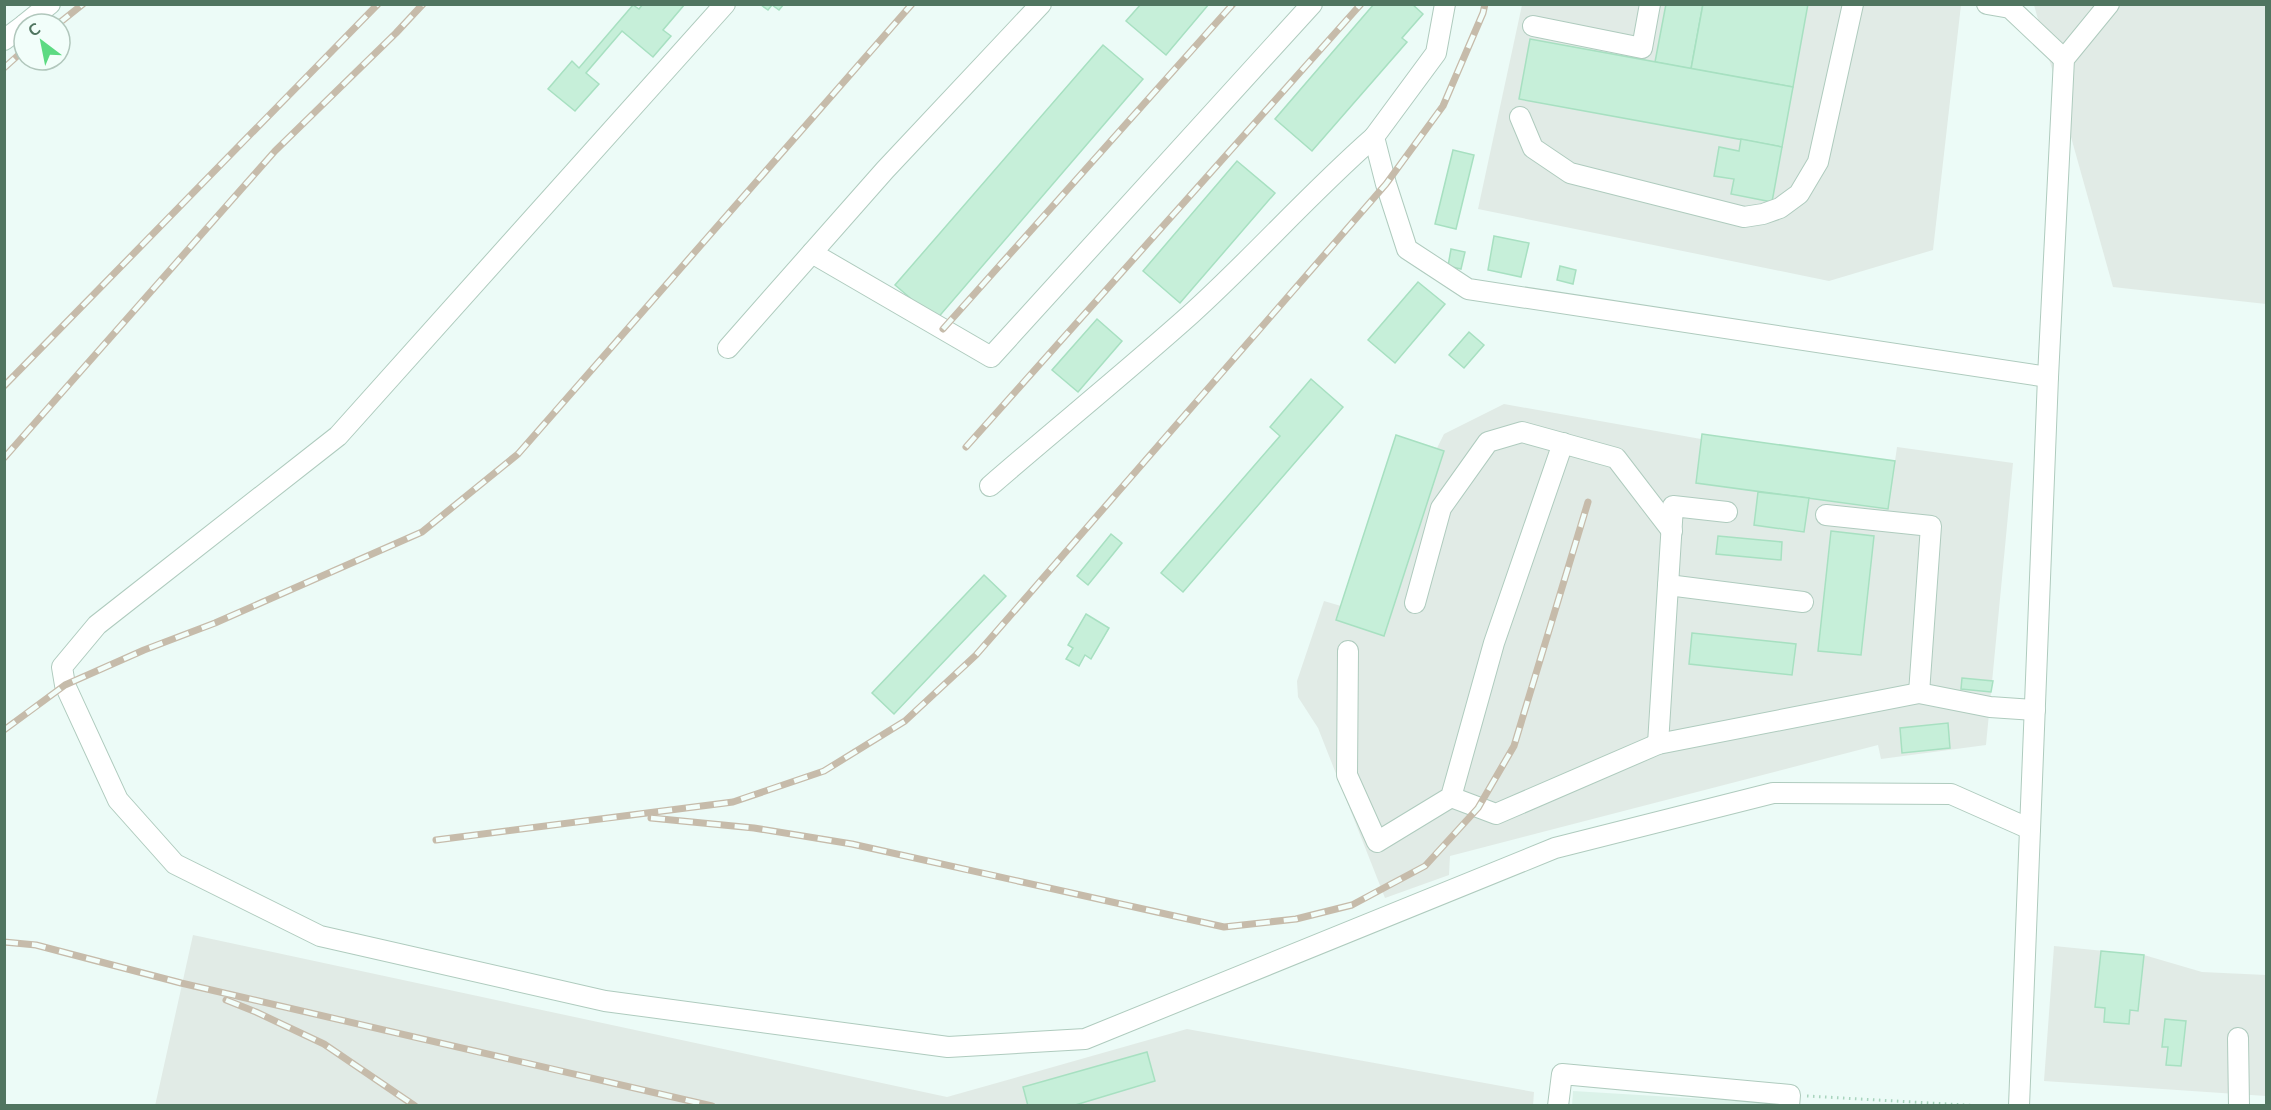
<svg xmlns="http://www.w3.org/2000/svg" width="2271" height="1110" viewBox="0 0 2271 1110" font-family="'Nunito Sans',sans-serif">
	<style>
		.residential { fill: #dbf2e9 }
		.industrial { fill: #e1ebe6 }
		.building { fill: #c6efd9; stroke: #a7e0c1; stroke-width: 1.5 }
		.lines { fill: none; stroke-linecap: round; stroke-linejoin: round }
		.minor-casing { stroke: #afcbbe; stroke-width: 22 }
		.path { stroke: #a8d4bd; stroke-width: 3; stroke-dasharray: 1.5 4.5; stroke-linecap: butt }
		.minor { stroke: #fff; stroke-width: 20 }
		.rail-casing { stroke: #c6bbaa; stroke-width: 7 }
		.rail { stroke: #f2fefa; stroke-width: 4.5; stroke-dasharray: 14; stroke-linecap: butt }
	</style>
	<rect width="100%" height="100%" fill="#ecfbf7"/>
	<polygon class="residential" points="1573,1091 1803,1105 1572,1106"/>
	<g class="industrial">
		<polygon points="1522,5 1961,5 1933,250 1829,281 1478,209"/>
		<polygon points="2034,5 2266,5 2266,304 2113,287"/>
		<polygon points="1504,404 1701,439 1702,434 1895,461 1897,447 2013,463 1986,745 1881,759 1878,745 1450,856 1449,875 1385,898 1318,728 1298,697 1297,681 1324,601 1341,606 1396,435 1437,448 1444,434"/>
		<polygon points="193,935 947,1097 1187,1029 1534,1092 1533,1106 155,1106"/>
		<polygon points="2054,946 2144,955 2202,972 2266,975 2266,1096 2044,1081"/>
	</g>
	<g class="building">
		<polygon points="643,4 685,4 663,30 671,36 653,57 622,31 586,73 599,84 575,111 548,89 572,61 579,68 633,5 639,9"/>
		<polygon points="784,4 779,10 772,5 768,10 761,5"/>
		<polygon points="1141,4 1209,4 1166,55 1126,21"/>
		<polygon points="1374,4 1412,4 1423,14 1402,38 1407,42 1312,151 1275,119"/>
		<polygon points="1666,4 1703,4 1691,69 1655,62"/>
		<polygon points="1703,4 1808,4 1793,87 1691,69"/>
		<polygon points="1530,39 1793,87 1782,147 1519,99"/>
		<polygon points="1103,45 1143,79 936,320 895,285"/>
		<polygon points="1741,139 1782,147 1772,202 1731,194 1734,179 1714,176 1719,147 1739,151"/>
		<polygon points="1453,150 1474,155 1456,229 1435,224"/>
		<polygon points="1237,161 1275,193 1180,303 1143,271"/>
		<polygon points="1494,236 1529,243 1521,277 1488,270"/>
		<polygon points="1451,249 1465,252 1461,269 1448,266"/>
		<polygon points="1560,266 1576,270 1573,284 1557,280"/>
		<polygon points="1418,282 1445,304 1395,363 1368,340"/>
		<polygon points="1097,319 1122,341 1078,392 1052,370"/>
		<polygon points="1469,332 1484,345 1464,368 1449,355"/>
		<polygon points="1311,379 1343,407 1183,592 1161,573 1280,436 1270,427"/>
		<polygon points="1702,434 1895,461 1888,509 1696,483"/>
		<polygon points="1396,435 1444,451 1384,636 1336,620"/>
		<polygon points="1758,492 1809,498 1804,532 1754,525"/>
		<polygon points="1831,531 1874,536 1861,655 1818,651"/>
		<polygon points="1111,534 1122,543 1088,585 1077,576"/>
		<polygon points="1718,536 1782,542 1781,560 1716,554"/>
		<polygon points="984,575 1006,596 894,714 872,693"/>
		<polygon points="1086,614 1109,628 1091,659 1085,655 1079,666 1066,659 1073,648 1068,645"/>
		<polygon points="1692,633 1796,644 1792,675 1689,664"/>
		<polygon points="1962,678 1993,681 1991,692 1961,689"/>
		<polygon points="1948,723 1950,748 1902,753 1900,728"/>
		<polygon points="2101,951 2144,955 2138,1011 2130,1010 2129,1024 2104,1022 2105,1008 2095,1007"/>
		<polygon points="2165,1019 2186,1021 2181,1066 2166,1065 2168,1047 2162,1047"/>
		<polygon points="1147,1052 1155,1081 1072,1106 1028,1106 1023,1087"/>
	</g>
	<g class="lines">
		<defs>
			<g id="minor">
				<polyline points="725,4 338,436 97,625 62,667 65,685 118,800 175,864 320,936 605,1001 948,1047 1085,1039 1555,848 1773,793 1951,794 2030,829"/>
				<polyline points="1445,4 1436,53 1374,137 1386,184 1407,249 1468,289 2048,377"/>
				<polyline points="1987,4 2010,8 2064,59"/>
				<polyline points="25,24 50,4"/>
				<polyline points="1533,26 1642,48 1650,4"/>
				<polyline points="4,40 24,25"/>
				<polyline points="1520,117 1533,148 1570,173 1744,217 1763,214 1780,208 1799,194 1818,162 1853,4"/>
				<polyline points="812,253 991,357 1312,4"/>
				<polyline points="728,348 885,170 1041,4"/>
				<path d="M990 486C1057 428 1125 373 1191 314 1254 257 1310 193 1374 137"/>
				<polyline points="1826,515 1931,526 1919,693"/>
				<polyline points="1668,585 1803,602"/>
				<polyline points="1415,603 1441,508 1488,442 1522,432 1616,458 1672,531"/>
				<polyline points="1348,651 1347,775 1377,842 1451,797 1494,643 1563,443"/>
				<polyline points="1658,744 1673,506 1727,512"/>
				<polyline points="1451,797 1496,814 1658,744 1919,693 1990,707 2035,710"/>
				<polyline points="2238,1038 2239,1106"/>
				<polyline points="1558,1106 1562,1074 1790,1095 1789,1106"/>
				<polyline points="2019,1106 2048,377 2064,59 2109,4"/>
			</g>
		</defs>
		<use href="#minor" class="minor-casing"/>
		<polyline class="path" points="1807,1096 1983,1106"/>
		<use href="#minor" class="minor"/>
		<defs>
			<g id="rail">
				<polyline points="58,24 83,4"/>
				<polyline points="4,68 24,50"/>
				<polyline points="943,329 1233,4"/>
				<polyline points="4,386 378,4"/>
				<polyline points="966,447 1361,4"/>
				<polyline points="4,458 275,151 396,33 423,4"/>
				<polyline points="4,730 65,685 144,650 215,623 422,532 518,454 912,4"/>
				<polyline points="651,818 754,828 852,844 1224,927 1296,919 1352,905 1425,866 1478,808 1514,746 1588,502"/>
				<polyline points="436,840 733,802 824,771 905,721 976,655 1386,184 1443,106 1483,13 1485,4"/>
				<polyline points="4,942 36,945 181,983 712,1106"/>
				<polyline points="226,1000 256,1012 324,1044 415,1106"/>
			</g>
		</defs>
		<use href="#rail" class="rail-casing"/>
		<use href="#rail" class="rail"/>
	</g>
	<rect width="2271" height="1110" fill="none" stroke="#507560" stroke-width="12"/>
	<g transform="translate(42 42) rotate(328)"><circle r="28" fill="#f2fefa" stroke="#b1c7bc" stroke-width="1.5"/>
	<path d="M0-4.5L10 22L0 15L-10 22Z" fill="#5cda82"/>
	<text y="-9" font-size="16" font-weight="bold" text-anchor="middle" fill="#507560">С</text>
	</g>
</svg>
